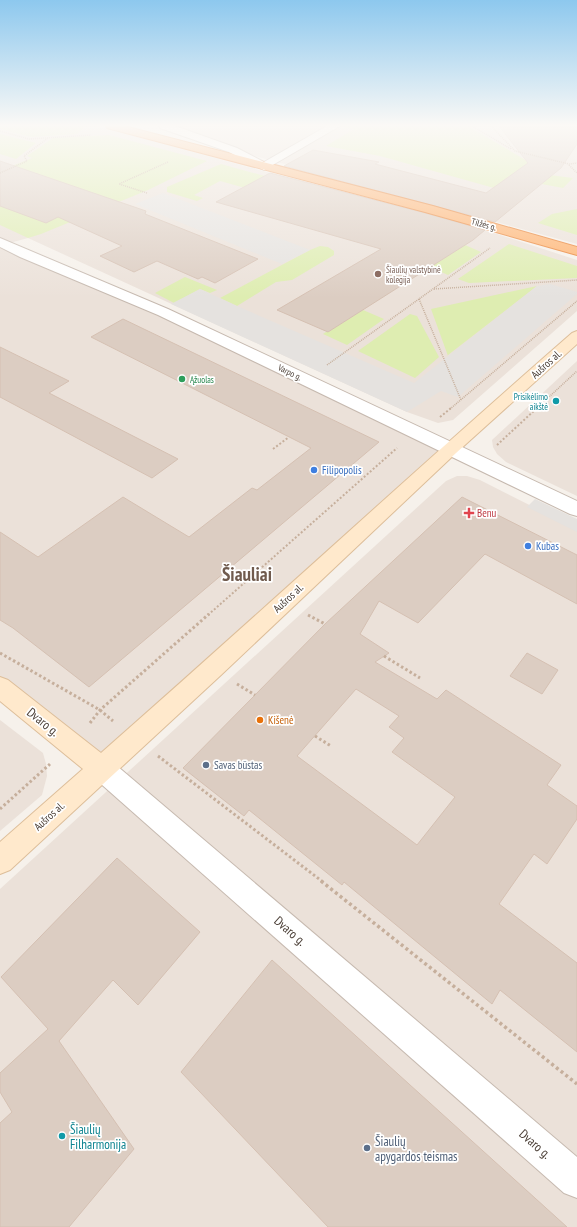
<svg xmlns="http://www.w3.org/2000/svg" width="577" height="1227" viewBox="0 0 577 1227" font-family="'PT Sans Narrow',sans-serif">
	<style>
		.residential { fill: #ebe1d9 }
		.green { fill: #deedb1 }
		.parking { fill: #e5e2df }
		.building { fill: #dccdc2; stroke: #d5c0b2; fill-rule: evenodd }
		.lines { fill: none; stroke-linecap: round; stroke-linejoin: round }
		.street-casing { stroke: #c6b9af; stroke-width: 2 }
		.secondary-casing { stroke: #ddbe9a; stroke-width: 2 }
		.highway-casing { stroke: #ea8131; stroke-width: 2 }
		.path-far3 { stroke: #c6af9c; stroke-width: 1.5; stroke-dasharray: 1 1; stroke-linecap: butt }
		.path-far2 { stroke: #c6af9c; stroke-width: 2; stroke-dasharray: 2 2; stroke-linecap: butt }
		.path-far1 { stroke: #c6af9c; stroke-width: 3; stroke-dasharray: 2.5 2.5; stroke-linecap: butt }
		.path { stroke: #c6af9c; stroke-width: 3.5; stroke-dasharray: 3 3; stroke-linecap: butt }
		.street { fill: #fff; fill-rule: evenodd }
		.secondary { fill: #ffe9cc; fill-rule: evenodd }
		.highway { fill: #ffb16d; fill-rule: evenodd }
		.education-dot { fill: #8d6e63; stroke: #fff; stroke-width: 1.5 }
		.leisure-dot { fill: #2e9e5b; stroke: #fff; stroke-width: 1.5 }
		.culture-dot { fill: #0f9aa8; stroke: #fff; stroke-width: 1.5 }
		.shop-dot { fill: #3f7fe0; stroke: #fff; stroke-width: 1.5 }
		.health-dot { fill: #e0444e; stroke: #fff; stroke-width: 1.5 }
		.food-dot { fill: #e8710a; stroke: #fff; stroke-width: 1.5 }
		.service-dot { fill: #5c6f8a; stroke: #fff; stroke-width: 1.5 }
		.labels { text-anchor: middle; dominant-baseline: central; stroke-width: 3.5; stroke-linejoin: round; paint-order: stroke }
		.far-street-label { font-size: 9px; fill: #4c4038; stroke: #fff }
		.far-education-label { font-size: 9px; fill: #785e54; stroke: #fff; text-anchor: start }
		.far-leisure-label { font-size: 9px; fill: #27864d; stroke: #fff; text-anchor: start }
		.far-culture-label { font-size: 9px; fill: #0d838f; stroke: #fff; text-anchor: end }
		.street-label { font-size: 11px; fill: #4c4038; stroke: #fff }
		.shop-label { font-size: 11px; fill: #366cbe; stroke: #fff; text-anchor: start }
		.health-label { font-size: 11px; fill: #be3a42; stroke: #fff; text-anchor: start }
		.food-label { font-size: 11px; fill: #c56008; stroke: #fff; text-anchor: start }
		.service-label { font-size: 11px; fill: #4e5e75; stroke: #fff; text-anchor: start }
		.near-street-label { font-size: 13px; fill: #4c4038; stroke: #fff }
		.near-culture-label { font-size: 13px; fill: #0d838f; stroke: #fff; text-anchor: start }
		.near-service-label { font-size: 13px; fill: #4e5e75; stroke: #fff; text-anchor: start }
		.town-label { font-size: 19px; font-weight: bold; fill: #705b4e; stroke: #fff }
	</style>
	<rect width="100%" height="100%" fill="#f6f1eb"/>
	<g class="residential">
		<polygon points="0,126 96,126 497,234 577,260 577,311 453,420 438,423 407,412 28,238 6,244 163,312 450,449 101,768 0,687"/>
		<polygon points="164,126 577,126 577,244 233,150"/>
		<polygon points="577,361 577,496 506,462 497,454 493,447 492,440"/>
		<polygon points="457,476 467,476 480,480 577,529 577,1227 0,1227 0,889 446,481"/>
		<polygon points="0,720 43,753 46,764 47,776 42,795 0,831"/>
	</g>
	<g class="green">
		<polygon points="0,126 80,126 84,128 77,134 31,137 0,129"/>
		<polygon points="346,126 468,126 534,165 534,173 573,178 563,188 515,179 494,188 380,156 326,146 354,129 344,127"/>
		<polygon points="0,134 36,143 16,159 0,154"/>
		<polygon points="109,135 207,161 148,190 41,234 28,238 0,225 0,171 32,158 27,156 53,138"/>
		<polygon points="221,164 326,193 307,205 220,181 194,195 203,198 197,201 167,192 167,187"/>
		<polygon points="577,209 577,235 538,223 552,214"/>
		<polygon points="509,244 577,266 577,278 469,283 458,279"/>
		<polygon points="465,245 481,252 448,275 430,267"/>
		<polygon points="320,246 328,247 334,251 334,255 292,280 276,282 237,306 220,298 310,250"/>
		<polygon points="185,277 217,290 210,293 200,289 174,303 155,293"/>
		<polygon points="537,286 448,355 448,356 431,309"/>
		<polygon points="363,310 384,319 347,345 323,334 326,332 328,332"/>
		<polygon points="410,314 417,316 439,357 415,378 358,351"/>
	</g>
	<g class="parking">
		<polygon points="163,193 310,250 282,264 135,204"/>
		<polygon points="550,284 577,292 577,294 458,397 441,391 407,412 171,304 200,289 237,306 414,383 537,286"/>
		<polygon points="535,499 577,519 577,532 527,507"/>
	</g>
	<g class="building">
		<polygon points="499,126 577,126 577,144 561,168 495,222 284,166 313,150 379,162 375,164 486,193 528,163"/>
		<polygon points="0,161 146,211 145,214 258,259 215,283 202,277 198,279 157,261 134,272 100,256 122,246 58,217 46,223 0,206"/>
		<polygon points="270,173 425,213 485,230 473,240 328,332 277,310 381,249 216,202"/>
		<polygon points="123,319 379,442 89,687 13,628 0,620 0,532 38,557 123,497 189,537 252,488 257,490 311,448 91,337"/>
		<polygon points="0,347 69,381 49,393 178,459 152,478 0,397"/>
		<path d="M462 497 577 555V604L485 554 418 623 379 601 360 634 389 653 375 662 437 699 446 690 561 765 547 785 577 806V819L547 864 534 854 499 904 577 963V1052L500 990 492 1004 344 882 342 885 249 810 244 816 183 768 325 624ZM356 689 399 716 389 727 404 738 392 752 455 797 417 845 297 756Z"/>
		<polygon points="527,653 558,670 542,694 510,676"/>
		<polygon points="117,858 200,932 138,1005 113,980 59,1041 134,1149 69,1227 0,1227 0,1123 12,1112 0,1092 0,1073 48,1029 1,977"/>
		<polygon points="272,960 567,1227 328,1227 181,1072"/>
	</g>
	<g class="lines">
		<defs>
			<g id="street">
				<polygon points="159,126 175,126 237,148 264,162 327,126 340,126 264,170 229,152 160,128"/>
				<polygon points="0,238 168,309 577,501 577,516 570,514 158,315 20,257 0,247"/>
				<polygon points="101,756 110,760 577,1157 577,1198 564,1193 92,776 88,768 92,760"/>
			</g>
			<path id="secondary" d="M577 331V344L456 453 221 675 10 870 0 874V842L83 769 0 701V677L8 680 101 753C259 614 414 471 572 333Z"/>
			<polygon id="highway" points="106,126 124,126 433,206 577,247 577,255 425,212 107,128"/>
		</defs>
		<use href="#street" class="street-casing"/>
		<use href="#secondary" class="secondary-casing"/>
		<use href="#highway" class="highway-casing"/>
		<g class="path-far3">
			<polyline points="472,126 511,149"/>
			<polyline points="491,126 515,151 569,164 577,163"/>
			<polyline points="0,131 29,139 91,135"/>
			<polyline points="569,165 577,173"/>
			<polyline points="0,173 27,161 24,156 48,138"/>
			<polyline points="147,193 119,184 168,162"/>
			<polyline points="434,289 577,280"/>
			<polyline points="419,299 461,400"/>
			<polyline points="327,365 490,248"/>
			<polyline points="450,409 577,301"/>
			<polyline points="536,409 577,371"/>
		</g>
		<g class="path-far2">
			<polyline points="440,417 451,408"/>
			<polyline points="497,445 537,408"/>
			<polyline points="273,449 289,437"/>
			<polyline points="208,615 397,448"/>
		</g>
		<g class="path-far1">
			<polyline points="308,615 325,624"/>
			<polyline points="0,653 100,710 113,721"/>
			<polyline points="384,656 420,678"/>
			<polyline points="237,684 255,695"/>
			<polyline points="90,723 100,710 209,614"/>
			<polyline points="315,736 331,746"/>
			<polyline points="158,756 323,882"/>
			<polyline points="0,809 50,764"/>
		</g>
		<polyline class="path" points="321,881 577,1084"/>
		<use href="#street" class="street"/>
		<use href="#secondary" class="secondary"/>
		<use href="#highway" class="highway"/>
	</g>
	<linearGradient id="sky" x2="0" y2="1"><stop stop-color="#8dc8ee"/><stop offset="0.42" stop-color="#fbf9f6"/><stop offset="1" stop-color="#fbf9f6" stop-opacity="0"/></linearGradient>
	<rect width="577" height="298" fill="url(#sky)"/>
	<circle class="education-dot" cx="378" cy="274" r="4"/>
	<circle class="leisure-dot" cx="182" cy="379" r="4"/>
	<g class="culture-dot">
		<circle cx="556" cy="401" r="4"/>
		<circle cx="62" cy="1136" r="4"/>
	</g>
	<g class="shop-dot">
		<circle cx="314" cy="470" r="4"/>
		<circle cx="528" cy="546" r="4"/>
	</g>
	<path class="health-dot" d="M467 507h4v4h4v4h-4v4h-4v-4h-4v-4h4z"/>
	<circle class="food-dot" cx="260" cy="720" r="4"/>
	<g class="service-dot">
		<circle cx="206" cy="765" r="4"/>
		<circle cx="367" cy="1148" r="4"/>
	</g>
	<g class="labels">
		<g class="far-street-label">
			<text transform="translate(484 224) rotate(15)">Tilžės g.</text>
			<text transform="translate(290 372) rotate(26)">Varpo g.</text>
		</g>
		<g class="far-education-label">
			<text x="386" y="269">Šiaulių valstybinė<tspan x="386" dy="10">kolegija</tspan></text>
		</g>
		<g class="far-leisure-label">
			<text x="190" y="379">Ąžuolas</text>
		</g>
		<g class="far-culture-label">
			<text x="548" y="396">Prisikėlimo<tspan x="548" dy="10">aikštė</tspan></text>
		</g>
		<g class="street-label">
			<text transform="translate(546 364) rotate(-42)">Aušros al.</text>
			<text transform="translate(288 598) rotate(-43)">Aušros al.</text>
			<text transform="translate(49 816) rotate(-42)">Aušros al.</text>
		</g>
		<g class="shop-label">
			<text x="322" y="470">Filipopolis</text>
			<text x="536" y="546">Kubas</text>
		</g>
		<g class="health-label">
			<text x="477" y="513">Benu</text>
		</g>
		<g class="food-label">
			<text x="268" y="720">Kišenė</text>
		</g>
		<g class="service-label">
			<text x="214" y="765">Savas būstas</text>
		</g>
		<g class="near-street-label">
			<text transform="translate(43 722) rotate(39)">Dvaro g.</text>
			<text transform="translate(290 931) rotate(41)">Dvaro g.</text>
			<text transform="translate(535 1144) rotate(41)">Dvaro g.</text>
		</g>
		<g class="near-culture-label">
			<text x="70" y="1129">Šiaulių<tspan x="70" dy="15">Filharmonija</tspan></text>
		</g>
		<g class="near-service-label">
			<text x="375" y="1141">Šiaulių<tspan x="375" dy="15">apygardos teismas</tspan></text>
		</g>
		<g class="town-label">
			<text x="247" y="574">Šiauliai</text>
		</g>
	</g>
</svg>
